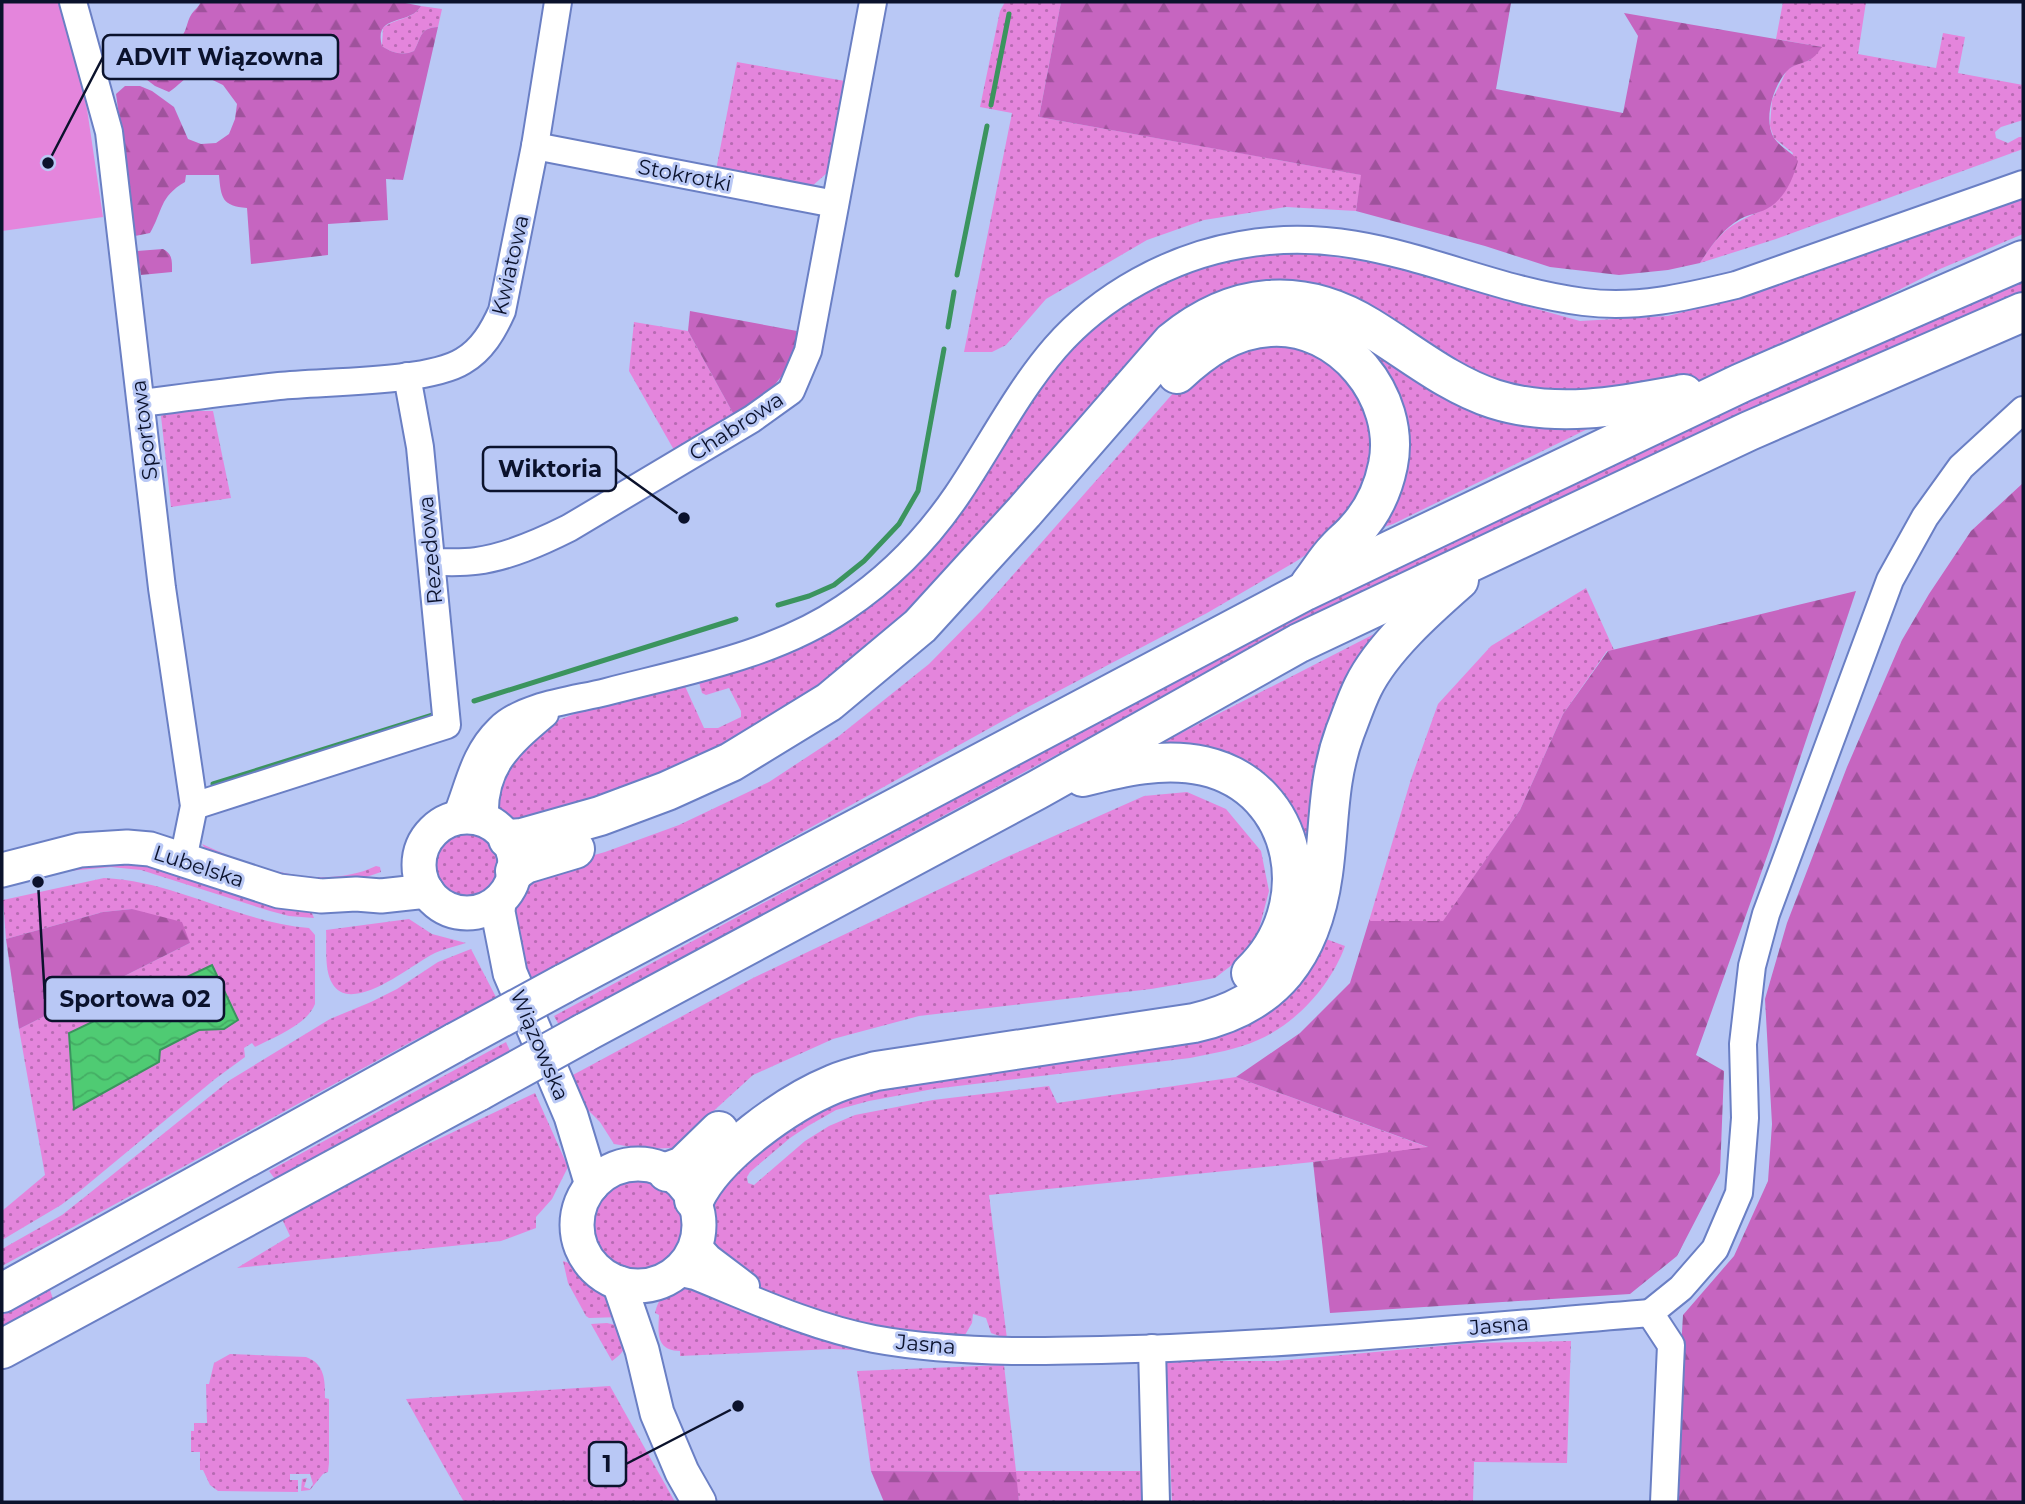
<svg xmlns="http://www.w3.org/2000/svg" width="2025" height="1504" viewBox="0 0 2025 1504" font-family="Montserrat,sans-serif">
	<style>
		.grass { fill: url(#grass-dots); fill-rule: evenodd }
		.forest { fill: url(#forest-firs) }
		.pitch { fill: #e485dc }
		.water { fill: url(#water-waves); stroke: #3b945e; stroke-width: 2 }
		.lines { fill: none; stroke-linecap: round; stroke-linejoin: round }
		.stream { stroke: #3b945e; stroke-width: 5 }
		.minor-casing { stroke: #6a7fc4; stroke-width: 30 }
		.major-casing { stroke: #6a7fc4; stroke-width: 37 }
		.highway-casing { stroke: #6a7fc4; stroke-width: 42 }
		.minor { stroke: #fff; stroke-width: 26 }
		.major { stroke: #fff; stroke-width: 33 }
		.highway { stroke: #fff; stroke-width: 38 }
		.highway-bridge-casing { stroke: #6a7fc4; stroke-width: 42; stroke-linecap: butt }
		.highway-bridge { stroke: #fff; stroke-width: 38 }
		.labels { text-anchor: middle; dominant-baseline: central; stroke-width: 6; stroke-linejoin: round; paint-order: stroke }
		.street-label { font-size: 21px; fill: #0b122c; stroke: #b9c8f5 }
		.leader { fill: none; stroke: #0b122c; stroke-width: 2.5 }
		.callout-dot { fill: #0b122c; stroke: #b9c8f5; stroke-width: 2.5 }
		.callout { fill: #b9c8f5; stroke: #0b122c; stroke-width: 2.5 }
		.callout-label { font-size: 23px; text-anchor: middle; font-weight: bold; fill: #0b122c }
	</style>
	<defs>
		<pattern id="grass-dots" width="8" height="8" patternUnits="userSpaceOnUse" patternTransform="scale(1.75)"><rect width="8" height="8" fill="#e485dc"/><path d="M2 2h.1M6 6h.1" fill="none" stroke="#b76bb3" stroke-width="1.8" stroke-linecap="round"/></pattern>
		<pattern id="forest-firs" width="22" height="20" patternUnits="userSpaceOnUse" patternTransform="scale(1.75)"><rect width="22" height="20" fill="#c665c0"/><path d="M5 1l3.5 6h-7zM16 11l3.5 6h-7z" fill="#9f529c"/></pattern>
		<pattern id="water-waves" width="16" height="10" patternUnits="userSpaceOnUse" patternTransform="scale(1.75)"><rect width="16" height="10" fill="#4fcb73"/><path d="M0 5q4-4 8 0t8 0" fill="none" stroke="#44ad64"/></pattern>
	</defs>
	<rect width="100%" height="100%" fill="#b9c8f5"/>
	<g class="grass">
		<polygon points="1005,2 1061,2 1039,117 1362,175 1356,211 1286,207 1204,220 1147,240 1046,299 1006,345 992,352 964,352 1012,113 980,107 1000,11"/>
		<path d="M1783 2H1866L1858 54 1936 68 1943 33 1965 37 1958 73 2023 85V120L2001 127 1995 132 1996 138 2008 143 2019 137H2023V149L1776 239 1700 263C1724 226 1732 224 1770 207L1793 153 1774 138 1770 126 1772 100 1787 70 1797 64 1810 60 1821 47 1776 39Z"/>
		<path d="M421 6 442 9 438 27C419 28 422 37 414 51 403 56 392 53 382 46L383 28C395 18 413 20 421 6Z"/>
		<polygon points="737,62 845,81 827,173 811,187 716,170"/>
		<polygon points="2023,194 2023,234 1940,269 1740,371 1670,392 1525,393 1229,293 975,549 821,693 692,771 509,824 499,814 493,801 503,764 551,723 603,703 684,684 704,728 718,728 741,717 741,711 729,688 706,695 702,693 698,679 841,625 1067,352 1098,323 1130,300 1182,273 1242,255 1308,253 1375,263 1428,274 1497,298 1580,321 1668,316 1725,301"/>
		<path d="M2023 280V292C1801 387 1581 485 1365 594 1093 731 827 880 559 1025L554 1016 1215 659 1450 541 1761 394Z"/>
		<path d="M1293 311C1366 322 1402 372 1464 399 1509 418 1559 426 1606 418V420L1393 524 1372 531 1370 530C1384 511 1397 491 1401 468 1415 375 1326 292 1234 324 1210 333 1191 348 1173 366 1114 430 1058 496 1000 561 972 593 944 625 913 654 804 755 669 820 525 855L522 853 524 847C663 813 787 757 894 661 999 568 1080 452 1176 351 1211 321 1248 313 1293 311Z"/>
		<polygon points="634,322 688,331 734,415 674,450 629,371"/>
		<polygon points="1303,343 1357,380 1375,429 1365,491 1333,537 1295,562 1207,613 1026,708 534,981 521,977 512,904 528,878 545,869 605,852 679,825 769,782 839,736 929,664 982,610 1175,391 1231,349"/>
		<polygon points="169,411 213,411 231,498 171,507 161,416"/>
		<polygon points="1586,588 1614,650 1607,651 1563,714 1520,810 1443,922 1369,921 1411,779 1438,704 1491,646"/>
		<polygon points="1378,632 1311,864 1286,812 1146,751"/>
		<polygon points="1187,792 1226,809 1261,851 1269,891 1254,948 1215,978 1151,989 919,1016 833,1039 753,1075 673,1148 644,1149 614,1144 600,1122 578,1100 571,1076 753,978 1009,856 1144,796"/>
		<circle cx="466" cy="865" r="36"/>
		<path d="M202 844C254 868 321 892 376 866L380 867 381 872 349 883 324 885 210 856Z"/>
		<polygon points="136,861 311,911 314,918 289,916 270,911 141,870 111,867 68,871 82,864"/>
		<path d="M104 878C175 881 238 922 309 928L315 935V1004C307 1025 274 1037 255 1047L252 1043 244 1048 245 1057 215 1079 81 1190 61 1205 2 1240V1211L45 1175 19 1029 190 943 132 909 103 912 6 939 3 900ZM212 965 224 1029 199 1030 159 1050Z"/>
		<path d="M409 919 432 934 466 943C453 947 438 950 426 958 407 969 349 1015 332 983 324 969 327 946 326 930Z"/>
		<path d="M1318 936 1345 946C1331 985 1297 1023 1258 1040 1236 1050 1213 1053 1190 1058L933 1089 869 1101 836 1110 808 1126 790 1138 750 1172 747 1177 748 1183 754 1185 805 1141 829 1126 855 1115 933 1100 1049 1086 1057 1103 1236 1077 1430 1148 1313 1162 989 1195 1007 1339 991 1333 986 1318 973 1314 972 1323 965 1335 954 1337 889 1333 774 1297 751 1282 706 1240V1198L763 1141 863 1086 1202 1033Z"/>
		<polygon points="471,949 497,999 411,1042 2,1266 2,1249 62,1215 86,1196 230,1080 330,1019 371,1002 397,989 438,962"/>
		<polygon points="506,1042 510,1051 275,1179 269,1171"/>
		<polygon points="535,1093 568,1167 552,1199 536,1217 536,1228 501,1241 237,1268 290,1236 282,1219 407,1154"/>
		<circle cx="638" cy="1227" r="48"/>
		<path d="M563 1261C590 1268 608 1294 621 1317L589 1318 586 1316 568 1283Z"/>
		<path d="M682 1284 873 1351 833 1349 680 1356V1351C656 1351 658 1333 659 1315L655 1313C659 1296 667 1290 682 1284Z"/>
		<polygon points="50,1290 53,1299 2,1327 2,1315"/>
		<path d="M607 1323 624 1327C626 1345 628 1350 612 1361L591 1324Z"/>
		<polygon points="1571,1341 1567,1463 1474,1462 1473,1502 1172,1502 1166,1361 1277,1361 1473,1343"/>
		<path d="M230 1354 306 1357C325 1364 325 1380 325 1398L329 1399V1463L328 1472 323 1474 310 1490 301 1491 302 1479 307 1478 304 1487 310 1489 313 1484 310 1474H290V1480H298V1492L218 1491 210 1485 203 1470H200V1452H191V1431H194V1423H207L206 1384H209L214 1363Z"/>
		<polygon points="1004,1365 1016,1471 1149,1471 1150,1502 1019,1502 1015,1472 871,1471 857,1371"/>
		<polygon points="610,1386 675,1502 464,1502 406,1399"/>
	</g>
	<g class="forest">
		<path d="M201 2H400L421 6C410 26 373 13 382 46 392 53 403 56 414 51 422 37 419 28 438 27L403 180 386 179 388 220 328 224V255L251 264 247 208C222 206 221 198 219 175H186L185 182C159 197 163 211 150 233L135 236 116 94 125 86H140L152 91 174 107 188 139 201 144 216 143 229 134 235 119 237 104 223 85 196 72C184 77 179 86 169 92L155 86 138 73 113 69 109 58H121L122 45C130 42 137 41 145 41 157 42 172 48 182 36 187 30 187 21 191 15 194 10 198 8 201 2Z"/>
		<path d="M1061 2 1511 3 1496 89 1623 113 1638 36 1624 13 1822 47C1819 51 1815 57 1811 59 1803 64 1793 64 1787 71 1773 86 1763 120 1774 138 1781 148 1792 152 1798 161 1793 179 1786 196 1770 207 1761 213 1750 214 1740 219 1722 230 1711 246 1700 263L1668 270 1619 275 1550 267 1485 246 1356 211 1361 175 1039 117Z"/>
		<path d="M163 249C173 254 172 262 172 272L141 275 137 251Z"/>
		<polygon points="690,311 797,331 791,364 766,396 734,415 688,331"/>
		<polygon points="2023,483 2023,1502 1672,1502 1683,1315 1734,1256 1768,1181 1772,1124 1765,999 1787,923 1847,767 1902,640 1929,594 1971,531"/>
		<polygon points="1856,591 1770,848 1696,1055 1724,1071 1720,1173 1677,1256 1630,1294 1330,1313 1313,1162 1428,1147 1236,1077 1300,1033 1350,983 1369,921 1443,921 1520,810 1563,714 1608,651"/>
		<polygon points="132,909 182,922 190,943 19,1029 6,939 103,912"/>
		<polygon points="871,1471 1016,1472 1019,1502 884,1502"/>
	</g>
	<polygon class="pitch" points="2,2 61,2 87,109 103,217 2,231"/>
	<polygon class="water" points="212,965 238,1020 224,1029 199,1030 160,1050 159,1062 74,1109 69,1033"/>
	<g class="lines">
		<g class="stream">
			<polyline points="991,105 1009,14"/>
			<polyline points="957,275 987,126"/>
			<polyline points="948,327 954,292"/>
			<polyline points="778,605 809,596 834,585 864,561 899,524 918,491 944,349"/>
			<polyline points="474,701 736,619"/>
			<polyline points="213,784 436,714"/>
		</g>
		<defs>
			<g id="minor">
				<polyline points="73,2 109,132 162,588 194,806 183,860"/>
				<polyline points="535,146 835,204"/>
				<path d="M142 403C188 397 233 391 279 386 324 381 428 383 463 361 482 350 493 331 502 311L535 146 558 2"/>
				<path d="M433 562C447 562 462 563 476 561 508 557 541 542 569 528L752 419 791 391 808 351 873 2"/>
				<polyline points="194,806 447,725 420,447 407,376"/>
				<path d="M456 817C469 786 473 754 499 729 523 705 574 700 606 692 687 671 775 655 844 608 889 578 927 539 957 495 990 446 1017 392 1055 348 1101 295 1171 257 1240 245 1370 221 1462 286 1584 302 1636 309 1686 297 1736 285L2023 184"/>
				<path d="M485 820C482 768 508 745 545 714"/>
				<polyline points="696,1244 709,1258 746,1286"/>
				<path d="M677 1272 695 1276C754 1300 812 1327 874 1339 966 1356 1077 1351 1170 1348 1331 1341 1490 1326 1650 1313"/>
				<polyline points="1650,1313 1681,1288 1715,1249 1739,1193 1745,1118 1743,1044 1752,966 1766,914 1890,580 1925,517 1961,467 2023,410"/>
				<polyline points="1650,1313 1671,1345 1664,1502"/>
				<polyline points="1152,1348 1156,1502"/>
			</g>
			<g id="major">
				<circle cx="467" cy="865" r="48"/>
				<polyline points="2,870 80,850 127,847 150,849 279,891 321,896 356,894 381,896 427,891"/>
				<polyline points="499,901 498,912 510,973 571,1116 592,1185"/>
				<circle cx="638" cy="1225" r="61"/>
				<polyline points="619,1283 642,1350 657,1413 682,1472 699,1502"/>
			</g>
			<g id="highway">
				<path d="M1177 374C1203 350 1232 329 1270 327 1341 322 1402 397 1388 465 1383 490 1372 513 1355 531 1349 538 1342 543 1336 550 1326 560 1319 573 1310 584"/>
				<path d="M1083 777C1121 767 1164 757 1204 766 1300 788 1320 908 1251 973"/>
				<path d="M508 839 522 838 600 816 667 791 731 762 829 702 920 626 1024 512 1172 342C1233 292 1301 285 1369 327 1410 352 1448 384 1494 399 1557 419 1621 406 1684 394"/>
				<polyline points="515,871 525,864 575,849"/>
				<polyline points="563,984 1305,591 1741,383 2023,260"/>
				<polyline points="584,1033 1037,790 1299,643 1749,431 2023,312"/>
				<polyline points="667,1172 683,1166 719,1131"/>
				<path d="M694 1200C715 1154 788 1103 834 1084 848 1078 862 1075 876 1071L1194 1023C1275 1005 1312 954 1323 874 1330 824 1327 781 1345 732 1351 717 1356 701 1363 687 1382 648 1426 609 1459 580"/>
				<polyline points="2,1293 456,1042"/>
				<polyline points="2,1349 479,1091"/>
			</g>
		</defs>
		<use href="#minor" class="minor-casing"/>
		<use href="#major" class="major-casing"/>
		<use href="#highway" class="highway-casing"/>
		<use href="#minor" class="minor"/>
		<use href="#major" class="major"/>
		<use href="#highway" class="highway"/>
		<defs>
			<g id="highway-bridge">
				<polyline points="456,1042 563,984"/>
				<polyline points="479,1091 584,1033"/>
			</g>
		</defs>
		<use href="#highway-bridge" class="highway-bridge-casing"/>
		<use href="#highway-bridge" class="highway-bridge"/>
	</g>
	<g class="labels">
		<g class="street-label">
			<text transform="translate(685 175) rotate(11)">Stokrotki</text>
			<text transform="translate(510 265) rotate(-77)">Kwiatowa</text>
			<text transform="translate(736 426) rotate(-33)">Chabrowa</text>
			<text transform="translate(144 430) rotate(-97)">Sportowa</text>
			<text transform="translate(430 550) rotate(-95)">Rezedowa</text>
			<text transform="translate(199 866) rotate(18)">Lubelska</text>
			<text transform="translate(540 1045) rotate(67)">Wiązowska</text>
			<text transform="translate(1499 1325) rotate(-5)">Jasna</text>
			<text transform="translate(926 1344) rotate(5)">Jasna</text>
		</g>
	</g>
	<path class="leader" d="M48 163L103 57M684 518L616 469M38 882L45 999M738 1406L626 1464"/>
	<g class="callout-dot">
		<circle cx="48" cy="163" r="7"/>
		<circle cx="684" cy="518" r="7"/>
		<circle cx="38" cy="882" r="7"/>
		<circle cx="738" cy="1406" r="7"/>
	</g>
	<g class="callout">
		<rect x="103" y="35" width="235" height="44" rx="7"/>
		<rect x="483" y="447" width="133" height="44" rx="7"/>
		<rect x="45" y="977" width="179" height="44" rx="7"/>
		<rect x="589" y="1442" width="37" height="44" rx="7"/>
	</g>
	<g class="callout-label">
		<text x="220" y="65">ADVIT Wiązowna</text>
		<text x="550" y="477">Wiktoria</text>
		<text x="135" y="1007">Sportowa 02</text>
		<text x="607" y="1472">1</text>
	</g>
	<rect width="2025" height="1504" fill="none" stroke="#0b122c" stroke-width="7"/>
</svg>
